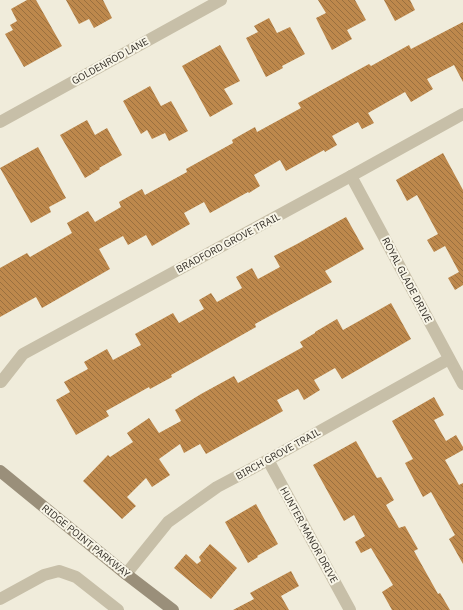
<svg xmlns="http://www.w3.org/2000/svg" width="463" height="610" viewBox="0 0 463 610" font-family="'IBM Plex Sans',sans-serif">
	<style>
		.building { fill: url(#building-back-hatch) }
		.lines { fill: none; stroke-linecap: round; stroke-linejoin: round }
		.street { stroke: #c7bfa8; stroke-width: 12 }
		.secondary { stroke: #9a8f7a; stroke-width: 12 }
		.labels { text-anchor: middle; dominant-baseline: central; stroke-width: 4; stroke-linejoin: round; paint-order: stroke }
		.street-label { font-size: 10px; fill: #342f28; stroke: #f8f5e7 }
	</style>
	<defs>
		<pattern id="building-back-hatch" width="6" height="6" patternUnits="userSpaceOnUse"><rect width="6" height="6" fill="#bd884c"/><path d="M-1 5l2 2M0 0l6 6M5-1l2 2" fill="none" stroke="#9a703f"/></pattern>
	</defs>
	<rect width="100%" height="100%" fill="#f0ecdb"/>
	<g class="building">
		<polygon points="27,0 36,0 62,46 24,67 5,34 13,30 10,25 17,21 11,9"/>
		<polygon points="66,0 103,0 112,18 94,28 89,19 79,24"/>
		<polygon points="318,0 355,0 366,20 347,30 352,39 332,50 316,18 326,13"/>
		<polygon points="384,0 410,0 415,10 395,21"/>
		<polygon points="269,18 277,33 290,27 305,54 282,66 283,68 266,77 246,38 258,32 254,26"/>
		<polygon points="463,22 463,82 454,65 427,79 433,89 411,102 405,92 368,113 374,123 362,129 358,122 332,136 337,145 325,152 324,150 286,171 280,160 254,175 260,186 249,193 248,192 210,213 204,202 184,213 190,224 152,246 146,235 128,245 123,236 99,249 110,269 42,308 36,297 0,317 0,268 27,253 30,257 72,233 67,223 88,211 95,222 121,207 119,202 142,189 145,195 187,172 186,169 233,143 232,140 255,127 257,132 301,108 298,103 369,64 371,66 409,45 411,49"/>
		<polygon points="220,45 240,81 224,89 233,104 210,117 182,66"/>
		<polygon points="150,86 161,106 171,101 188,131 169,141 165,133 152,139 147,130 141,134 123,101"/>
		<polygon points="87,120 95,135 107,128 122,155 99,168 100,169 85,178 60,135"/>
		<polygon points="38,147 66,198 49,207 51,212 31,223 0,168"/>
		<polygon points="443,153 463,190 463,285 455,290 448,278 459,272 445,246 434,252 427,240 438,234 417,195 407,201 396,180"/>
		<polygon points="346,217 364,249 325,271 332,282 255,324 256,327 171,375 172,377 150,389 149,387 106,411 109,416 76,435 56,400 70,392 64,382 88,369 84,362 107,349 113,360 141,345 135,334 173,313 179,323 204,309 199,300 211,293 217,302 242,288 236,277 252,268 258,279 280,267 274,256 297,244"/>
		<polygon points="391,303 411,339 342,379 335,368 314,380 320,390 304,400 298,389 277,400 283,411 206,454 200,444 184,453 180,444 159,459 170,475 152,487 146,478 127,497 136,506 122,519 83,481 108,455 110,457 133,442 127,433 149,418 159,433 181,421 175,410 201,394 234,376 238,383 274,363 303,347 300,342 315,333 315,332 337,319 343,330"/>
		<polygon points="434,397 444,415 434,420 446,441 456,435 463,447 463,450 445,460 459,485 463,483 463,564 449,539 455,535 431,492 423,497 405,463 413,459 392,421"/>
		<polygon points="356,441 377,478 381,477 394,500 386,505 399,528 405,526 418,549 414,551 438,594 440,593 450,610 392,610 382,592 393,585 371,548 361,553 355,542 365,536 354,515 344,521 313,465"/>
		<polygon points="256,504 278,544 257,556 258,557 248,563 225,522"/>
		<polygon points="210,544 237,568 211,599 174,568 186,554 197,564 201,561 199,557"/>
		<polygon points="291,571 299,586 281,596 289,610 233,610 254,599 250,593 261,587 262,588 261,587"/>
	</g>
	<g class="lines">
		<g class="street">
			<polyline points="0,122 221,0"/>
			<polyline points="351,176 463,384"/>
			<polyline points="1,382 23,354 351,176 463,114"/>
			<polyline points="268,460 350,610"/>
			<polyline points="126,574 168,522 217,487 268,460 449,359"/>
			<polyline points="0,599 44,575 59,571 76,577 118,610"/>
		</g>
		<polyline class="secondary" points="0,471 126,574 173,610"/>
	</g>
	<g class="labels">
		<g class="street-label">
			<text transform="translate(110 61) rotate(-29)">GOLDENROD LANE</text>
			<text transform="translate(228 243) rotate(-28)">BRADFORD GROVE TRAIL</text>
			<text transform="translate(407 280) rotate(62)">ROYAL GLADE DRIVE</text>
			<text transform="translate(278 454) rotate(-29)">BIRCH GROVE TRAIL</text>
			<text transform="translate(309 535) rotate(61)">HUNTER MANOR DRIVE</text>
			<text transform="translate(86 541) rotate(39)">RIDGE POINT PARKWAY</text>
		</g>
	</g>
</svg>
